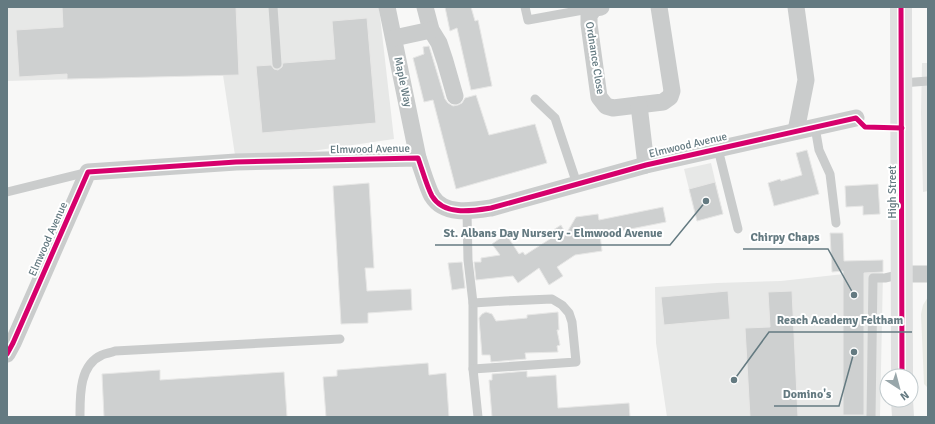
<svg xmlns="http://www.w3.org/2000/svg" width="935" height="424" viewBox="0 0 935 424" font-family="Signika,sans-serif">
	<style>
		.built { fill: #e7e8e7 }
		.green { fill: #e8eae4 }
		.building { fill: #ced0d0; stroke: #e7e7e6 }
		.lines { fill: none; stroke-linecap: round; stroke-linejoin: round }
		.lane { stroke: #cacccc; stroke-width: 9 }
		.street { stroke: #cacccc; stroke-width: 17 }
		.primary { stroke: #dfe0e0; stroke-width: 22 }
		.cycleway-casing { stroke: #fff; stroke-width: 8 }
		.cycleway { stroke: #d6006c; stroke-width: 5 }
		.labels { text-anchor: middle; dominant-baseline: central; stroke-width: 4; stroke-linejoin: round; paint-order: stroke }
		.street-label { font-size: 11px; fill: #647a81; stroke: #fff }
		.leader { fill: none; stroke: #647a81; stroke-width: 1.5 }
		.callout-dot { fill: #647a81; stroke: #fff; stroke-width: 1.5 }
		.callout-label { font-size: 12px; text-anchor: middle; font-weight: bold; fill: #647a81; stroke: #fff; stroke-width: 4; stroke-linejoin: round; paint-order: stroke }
	</style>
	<rect width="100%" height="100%" fill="#f8f8f7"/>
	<g class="built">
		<polygon points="7,7 379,7 394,139 236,162 223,75 7,81"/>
		<polygon points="922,63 928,63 928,191 923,192 921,113"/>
		<polygon points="711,163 723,214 697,221 684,169"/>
		<polygon points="853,273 883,273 880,417 667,417 656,343 655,287 717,283 781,281"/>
	</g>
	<polygon class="green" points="928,297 928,388 924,384 921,314 923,305"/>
	<g class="building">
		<polygon points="62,7 236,7 239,75 67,79 67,74 19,77 16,30 63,27"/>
		<polygon points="445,7 471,7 475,21 478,20 492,86 471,90 457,28 450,31"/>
		<polygon points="367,18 376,123 262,133 256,66 271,65 274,69 278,70 282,67 283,63 335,59 332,21"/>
		<polygon points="429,46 445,99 448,103 453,106 458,105 462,103 465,98 476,95 489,135 535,124 547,163 456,189 433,100 424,102 413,58 424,54 423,47"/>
		<polygon points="807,150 819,194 774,206 768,183 780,179 781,181 802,175 796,153"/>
		<polygon points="715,182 723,214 697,221 689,189"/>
		<polygon points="369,183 374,268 365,268 367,291 411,289 412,310 368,313 368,323 341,324 333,186"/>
		<polygon points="878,184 880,214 863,215 863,206 846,207 845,186"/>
		<polygon points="663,207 666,222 600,235 602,251 575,255 557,267 563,276 549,285 539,268 518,283 513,276 476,280 474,262 481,262 481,258 500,255 492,244 506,234 519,254 523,252 525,255 553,237 550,232 561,225 566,234 576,217 598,214 599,220"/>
		<polygon points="830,233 843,233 844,261 883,260 883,272 864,273 864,415 843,415 843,271 832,272"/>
		<polygon points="462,262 465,288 452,290 448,263"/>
		<polygon points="728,291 730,319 664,325 661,297"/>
		<polygon points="792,291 798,417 750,417 745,328 770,327 768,292"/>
		<polygon points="486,312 492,314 496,321 527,318 527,315 558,312 559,330 557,330 560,345 557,346 558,352 525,353 526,359 491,362 490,355 482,355 479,318 482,314"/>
		<polygon points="428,363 429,375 446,373 449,417 326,417 323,377 337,376 337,370"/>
		<polygon points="160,370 160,380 284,372 287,417 104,417 102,374"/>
		<polygon points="527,371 527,377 556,375 558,408 629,403 630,417 492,417 489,380 492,380 492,374"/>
	</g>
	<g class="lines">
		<g class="lane">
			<polyline points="273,7 277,64"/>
			<polyline points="525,7 528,20 594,8"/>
			<polyline points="902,83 928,81"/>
			<polyline points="535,99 555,118 577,184"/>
			<polyline points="815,127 819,150 830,174 836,223"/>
			<polyline points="718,149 738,229"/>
			<polyline points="7,192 88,172"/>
			<polyline points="467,212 468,260 473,303 473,369 478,417"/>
			<polyline points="473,369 576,362 572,322 569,313 562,305 552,299 505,301 473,303"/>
			<path d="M80 417C80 396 79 365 102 355 106 353 111 353 115 351L340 339"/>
			<polyline points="871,417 873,278 885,278 902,274"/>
		</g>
		<g class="street">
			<polyline points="387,7 418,158"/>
			<polyline points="425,7 431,30 439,43 445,61 455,96"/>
			<polyline points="601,7 595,8 589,15 589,24 599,97 606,106 613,108 663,102 670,97 672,91 659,7"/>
			<polyline points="796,7 806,80 796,131"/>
			<polyline points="394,38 431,30"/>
			<polyline points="639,105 646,165"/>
			<polyline points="902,274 928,274"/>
			<path d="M7 354 13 343 88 172 236 162 418 158C422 169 427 187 432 196 444 216 472 211 491 208L646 165 856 118"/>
		</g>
		<g class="primary">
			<polyline points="901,7 902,376"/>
			<polyline points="902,400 903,417"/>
		</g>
		<defs>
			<g id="cycleway">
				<polyline points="901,7 902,376"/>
				<path d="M7 354 13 343 88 172 236 162 418 158C422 169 427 187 432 196 444 216 472 211 491 208L646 165 856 118 865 127 902 128"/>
			</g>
		</defs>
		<use href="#cycleway" class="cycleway-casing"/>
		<use href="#cycleway" class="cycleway"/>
	</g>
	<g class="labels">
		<g class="street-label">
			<text transform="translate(595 58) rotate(81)">Ordnance Close</text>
			<text transform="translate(403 82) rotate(78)">Maple Way</text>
			<text transform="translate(688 145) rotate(-13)">Elmwood Avenue</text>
			<text transform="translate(370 149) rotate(-1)">Elmwood Avenue</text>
			<text transform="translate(892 192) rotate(-90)">High Street</text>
			<text transform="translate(48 239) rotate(-66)">Elmwood Avenue</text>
		</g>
	</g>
	<path class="leader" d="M706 201L670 245H435M854 295L828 249H743M734 380L769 332H912M854 352L839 406H774"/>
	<g class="callout-dot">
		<circle cx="706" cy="201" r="4"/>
		<circle cx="854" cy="295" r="4"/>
		<circle cx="734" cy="380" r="4"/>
		<circle cx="854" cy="352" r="4"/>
	</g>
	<g class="callout-label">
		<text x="553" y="237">St. Albans Day Nursery - Elmwood Avenue</text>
		<text x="785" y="241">Chirpy Chaps</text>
		<text x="840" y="324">Reach Academy Feltham</text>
		<text x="807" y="398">Domino's</text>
	</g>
	<rect width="935" height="424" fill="none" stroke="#647a81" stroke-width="16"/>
	<g transform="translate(899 388) rotate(144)"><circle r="19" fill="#ffffff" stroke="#c1cacd"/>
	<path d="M0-3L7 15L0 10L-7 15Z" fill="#98a6aa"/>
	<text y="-6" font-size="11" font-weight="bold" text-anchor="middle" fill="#647a81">N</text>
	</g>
</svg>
